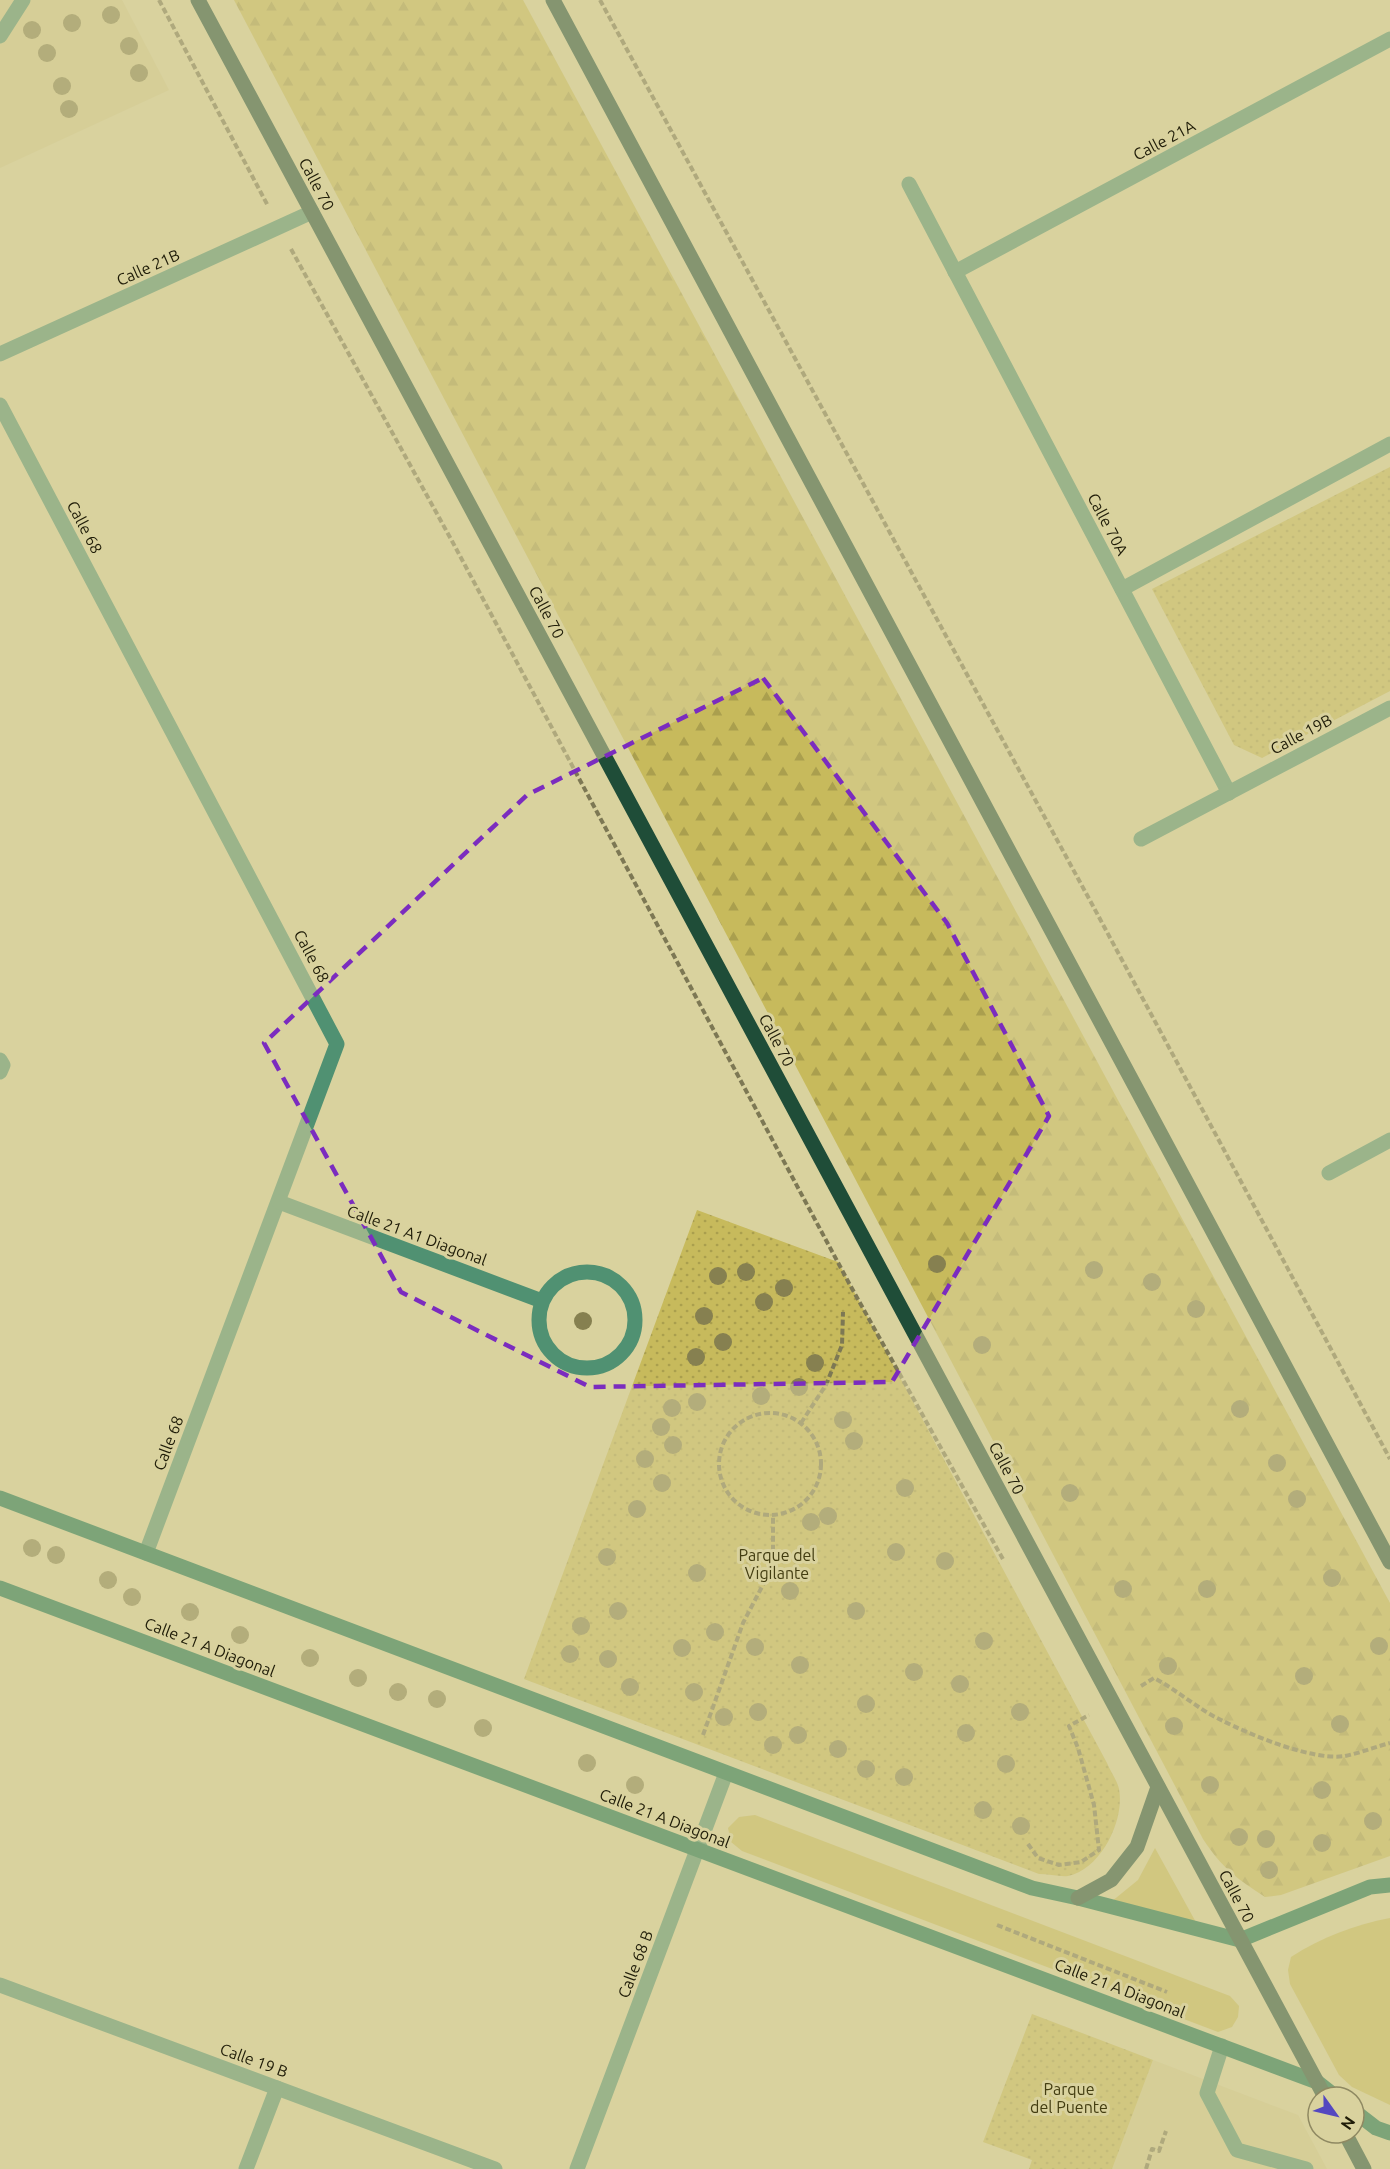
<svg xmlns="http://www.w3.org/2000/svg" width="1390" height="2169" viewBox="0 0 1390 2169" font-family="Ubuntu,sans-serif">
	<style>
		.built { fill: #d2ca8e }
		.grass { fill: #c7ba5c }
		.forest { fill: url(#forest-firs) }
		.park { fill: url(#park-dots) }
		.lines { fill: none; stroke-linecap: round; stroke-linejoin: round }
		.path { stroke: #7d7854; stroke-width: 4; stroke-dasharray: 6 3; stroke-linecap: butt }
		.lane { stroke: #509172; stroke-width: 15 }
		.street { stroke: #509172; stroke-width: 15 }
		.secondary { stroke: #0e6e4a; stroke-width: 15 }
		.primary { stroke: #1f4d38; stroke-width: 15 }
		.tree { fill: #868050 }
		.marked { fill: none; stroke: #7b2cbf; stroke-width: 4.5; stroke-dasharray: 12 8; stroke-linejoin: round }
		.labels { text-anchor: middle; dominant-baseline: central; stroke-width: 6; stroke-linejoin: round; paint-order: stroke }
		.street-label { font-size: 16px; fill: #1f1c08; stroke: #d9d29e }
		.park-label { font-size: 16px; fill: #433d11; stroke: #d9d29e }
	</style>
	<defs>
		<pattern id="forest-firs" width="22" height="20" patternUnits="userSpaceOnUse" patternTransform="scale(1.5)"><rect width="22" height="20" fill="#c7ba5c"/><path d="M5 1l3.5 6h-7zM16 11l3.5 6h-7z" fill="#aa9f4e"/></pattern>
		<pattern id="park-dots" width="8" height="8" patternUnits="userSpaceOnUse" patternTransform="scale(1.5)"><rect width="8" height="8" fill="#c7ba5c"/><path d="M2 2h.1M6 6h.1" fill="none" stroke="#aa9f4e" stroke-width="1.8" stroke-linecap="round"/></pattern>
	</defs>
	<rect width="100%" height="100%" fill="#d9d29e"/>
	<g class="built">
		<polygon points="0,0 122,0 169,90 0,168"/>
		<polygon points="1153,2060 1298,2115 1327,2169 1112,2169"/>
	</g>
	<g class="grass">
		<polygon points="755,1815 1230,1996 1239,2006 1238,2017 1232,2027 1218,2032 742,1851 731,1842 728,1828 739,1817"/>
		<polygon points="1155,1848 1203,1935 1111,1902 1138,1880"/>
		<path d="M1390 1918V2105L1352 2087 1339 2075 1290 1984 1288 1970 1291 1957C1322 1937 1354 1925 1390 1918Z"/>
	</g>
	<path class="forest" d="M234 0H523L1390 1603V1856L1281 1895 1265 1897C1236 1878 1222 1868 1203 1839Z"/>
	<g class="park">
		<polygon points="1390,467 1390,691 1262,758 1234,745 1152,589"/>
		<path d="M697 1210 838 1262 1107 1763C1110 1771 1117 1780 1119 1789 1125 1820 1101 1869 1068 1876 1060 1877 1048 1874 1039 1874L524 1679Z"/>
		<polygon points="1032,2014 1153,2060 1112,2169 1029,2169 1032,2160 983,2142"/>
	</g>
	<g class="lines">
		<g class="path">
			<polyline points="159,0 268,206"/>
			<polyline points="600,0 1093,906 1390,1459"/>
			<polyline points="291,249 452,541 850,1285 1004,1561"/>
			<circle cx="770" cy="1464" r="51"/>
			<polyline points="801,1423 826,1385 842,1345 843,1312"/>
			<path d="M1141 1686 1154 1678C1177 1690 1198 1709 1221 1720 1251 1735 1312 1761 1345 1756 1360 1753 1375 1747 1390 1743"/>
			<polyline points="703,1735 743,1623 766,1579 773,1557 773,1515"/>
			<polyline points="1028,1844 1038,1858 1059,1865 1081,1862 1099,1850 1094,1805 1078,1748 1069,1726 1089,1715"/>
			<polyline points="997,1925 1167,1992"/>
			<polyline points="1146,2169 1152,2149 1159,2151 1166,2131"/>
		</g>
		<g class="lane">
			<polyline points="0,36 23,0"/>
			<polyline points="1222,2046 1207,2093 1237,2150 1306,2169"/>
		</g>
		<g class="street">
			<polyline points="909,184 1229,793"/>
			<polyline points="955,272 1390,39"/>
			<polyline points="0,354 312,212"/>
			<polyline points="0,405 337,1044 146,1553"/>
			<polyline points="1122,589 1390,444"/>
			<polyline points="1141,839 1390,708"/>
			<polyline points="0,1060 3,1065 0,1072"/>
			<polyline points="1329,1173 1390,1140"/>
			<polyline points="279,1202 542,1301"/>
			<circle cx="587" cy="1320" r="48"/>
			<polyline points="0,1985 495,2169"/>
			<polyline points="246,2169 277,2088"/>
			<polyline points="577,2169 726,1773"/>
		</g>
		<g class="secondary">
			<polyline points="0,1498 1032,1888 1078,1898 1240,1940 1370,1887 1390,1885"/>
			<polyline points="0,1588 1317,2082 1336,2097"/>
			<polyline points="1354,2111 1376,2128 1390,2133"/>
		</g>
		<g class="primary">
			<polyline points="198,0 1325,2097"/>
			<polyline points="553,0 1390,1562"/>
			<polyline points="1078,1898 1111,1880 1137,1847 1158,1787"/>
			<polyline points="1345,2133 1364,2169"/>
		</g>
	</g>
	<g class="tree">
		<circle cx="111" cy="15" r="9"/>
		<circle cx="72" cy="23" r="9"/>
		<circle cx="32" cy="30" r="9"/>
		<circle cx="129" cy="46" r="9"/>
		<circle cx="47" cy="53" r="9"/>
		<circle cx="139" cy="73" r="9"/>
		<circle cx="62" cy="86" r="9"/>
		<circle cx="69" cy="109" r="9"/>
		<circle cx="937" cy="1264" r="9"/>
		<circle cx="1094" cy="1270" r="9"/>
		<circle cx="746" cy="1272" r="9"/>
		<circle cx="718" cy="1276" r="9"/>
		<circle cx="1152" cy="1282" r="9"/>
		<circle cx="784" cy="1288" r="9"/>
		<circle cx="764" cy="1302" r="9"/>
		<circle cx="1196" cy="1309" r="9"/>
		<circle cx="704" cy="1316" r="9"/>
		<circle cx="583" cy="1321" r="9"/>
		<circle cx="723" cy="1342" r="9"/>
		<circle cx="982" cy="1345" r="9"/>
		<circle cx="696" cy="1357" r="9"/>
		<circle cx="815" cy="1363" r="9"/>
		<circle cx="799" cy="1387" r="9"/>
		<circle cx="761" cy="1396" r="9"/>
		<circle cx="697" cy="1402" r="9"/>
		<circle cx="672" cy="1408" r="9"/>
		<circle cx="1240" cy="1409" r="9"/>
		<circle cx="843" cy="1420" r="9"/>
		<circle cx="661" cy="1427" r="9"/>
		<circle cx="854" cy="1441" r="9"/>
		<circle cx="673" cy="1445" r="9"/>
		<circle cx="645" cy="1459" r="9"/>
		<circle cx="1277" cy="1463" r="9"/>
		<circle cx="662" cy="1483" r="9"/>
		<circle cx="905" cy="1488" r="9"/>
		<circle cx="1070" cy="1493" r="9"/>
		<circle cx="1297" cy="1499" r="9"/>
		<circle cx="637" cy="1509" r="9"/>
		<circle cx="828" cy="1516" r="9"/>
		<circle cx="811" cy="1522" r="9"/>
		<circle cx="32" cy="1548" r="9"/>
		<circle cx="896" cy="1552" r="9"/>
		<circle cx="56" cy="1555" r="9"/>
		<circle cx="607" cy="1557" r="9"/>
		<circle cx="945" cy="1561" r="9"/>
		<circle cx="697" cy="1573" r="9"/>
		<circle cx="1332" cy="1578" r="9"/>
		<circle cx="108" cy="1580" r="9"/>
		<circle cx="1123" cy="1589" r="9"/>
		<circle cx="1207" cy="1589" r="9"/>
		<circle cx="790" cy="1591" r="9"/>
		<circle cx="132" cy="1597" r="9"/>
		<circle cx="618" cy="1611" r="9"/>
		<circle cx="856" cy="1611" r="9"/>
		<circle cx="190" cy="1612" r="9"/>
		<circle cx="581" cy="1626" r="9"/>
		<circle cx="715" cy="1632" r="9"/>
		<circle cx="240" cy="1635" r="9"/>
		<circle cx="984" cy="1641" r="9"/>
		<circle cx="1379" cy="1646" r="9"/>
		<circle cx="755" cy="1647" r="9"/>
		<circle cx="682" cy="1648" r="9"/>
		<circle cx="570" cy="1654" r="9"/>
		<circle cx="310" cy="1658" r="9"/>
		<circle cx="608" cy="1659" r="9"/>
		<circle cx="800" cy="1665" r="9"/>
		<circle cx="1168" cy="1666" r="9"/>
		<circle cx="914" cy="1672" r="9"/>
		<circle cx="1304" cy="1676" r="9"/>
		<circle cx="358" cy="1678" r="9"/>
		<circle cx="960" cy="1684" r="9"/>
		<circle cx="630" cy="1687" r="9"/>
		<circle cx="398" cy="1692" r="9"/>
		<circle cx="694" cy="1692" r="9"/>
		<circle cx="437" cy="1699" r="9"/>
		<circle cx="866" cy="1704" r="9"/>
		<circle cx="758" cy="1712" r="9"/>
		<circle cx="1020" cy="1712" r="9"/>
		<circle cx="724" cy="1717" r="9"/>
		<circle cx="1340" cy="1724" r="9"/>
		<circle cx="1174" cy="1726" r="9"/>
		<circle cx="483" cy="1728" r="9"/>
		<circle cx="966" cy="1733" r="9"/>
		<circle cx="798" cy="1735" r="9"/>
		<circle cx="773" cy="1745" r="9"/>
		<circle cx="838" cy="1749" r="9"/>
		<circle cx="587" cy="1763" r="9"/>
		<circle cx="1006" cy="1764" r="9"/>
		<circle cx="866" cy="1769" r="9"/>
		<circle cx="904" cy="1777" r="9"/>
		<circle cx="635" cy="1785" r="9"/>
		<circle cx="1210" cy="1785" r="9"/>
		<circle cx="1322" cy="1790" r="9"/>
		<circle cx="983" cy="1810" r="9"/>
		<circle cx="1373" cy="1821" r="9"/>
		<circle cx="1021" cy="1826" r="9"/>
		<circle cx="1239" cy="1837" r="9"/>
		<circle cx="1266" cy="1839" r="9"/>
		<circle cx="1322" cy="1843" r="9"/>
		<circle cx="1269" cy="1870" r="9"/>
	</g>
	<path d="M0 0H1390V2169H0ZM763 678 947 923 1049 1116 892 1382 590 1387 401 1292 264 1043 527 795Z" fill="#d9d29e" fill-opacity=".55" fill-rule="evenodd"/>
	<path class="marked" d="M763 678 947 923 1049 1116 892 1382 590 1387 401 1292 264 1043 527 795Z"/>
	<g class="labels">
		<g class="street-label">
			<text transform="translate(1164 140) rotate(-28)">Calle 21A</text>
			<text transform="translate(317 184) rotate(62)">Calle 70</text>
			<text transform="translate(148 267) rotate(-24)">Calle 21B</text>
			<text transform="translate(1108 524) rotate(62)">Calle 70A</text>
			<text transform="translate(85 527) rotate(62)">Calle 68</text>
			<text transform="translate(547 612) rotate(62)">Calle 70</text>
			<text transform="translate(1301 734) rotate(-28)">Calle 19B</text>
			<text transform="translate(312 956) rotate(62)">Calle 68</text>
			<text transform="translate(777 1040) rotate(62)">Calle 70</text>
			<text transform="translate(417 1235) rotate(20)">Calle 21 A1 Diagonal</text>
			<text transform="translate(168 1443) rotate(-69)">Calle 68</text>
			<text transform="translate(1007 1468) rotate(62)">Calle 70</text>
			<text transform="translate(210 1647) rotate(21)">Calle 21 A Diagonal</text>
			<text transform="translate(665 1818) rotate(21)">Calle 21 A Diagonal</text>
			<text transform="translate(1237 1896) rotate(62)">Calle 70</text>
			<text transform="translate(635 1964) rotate(-69)">Calle 68 B</text>
			<text transform="translate(1120 1988) rotate(21)">Calle 21 A Diagonal</text>
			<text transform="translate(254 2060) rotate(20)">Calle 19 B</text>
		</g>
		<g class="park-label">
			<text x="777" y="1555">Parque del<tspan x="777" dy="18">Vigilante</tspan></text>
			<text x="1069" y="2089">Parque<tspan x="1069" dy="18">del Puente</tspan></text>
		</g>
	</g>
	<g transform="translate(1336 2115) rotate(124)"><circle r="28" fill="#d9d29e" stroke="#8f8962" stroke-width="1.5"/>
	<path d="M0-4.5L10 22L0 15L-10 22Z" fill="#5448c0"/>
	<text y="-9" font-size="16" font-weight="bold" text-anchor="middle" fill="#1f1c08">N</text>
	</g>
</svg>
